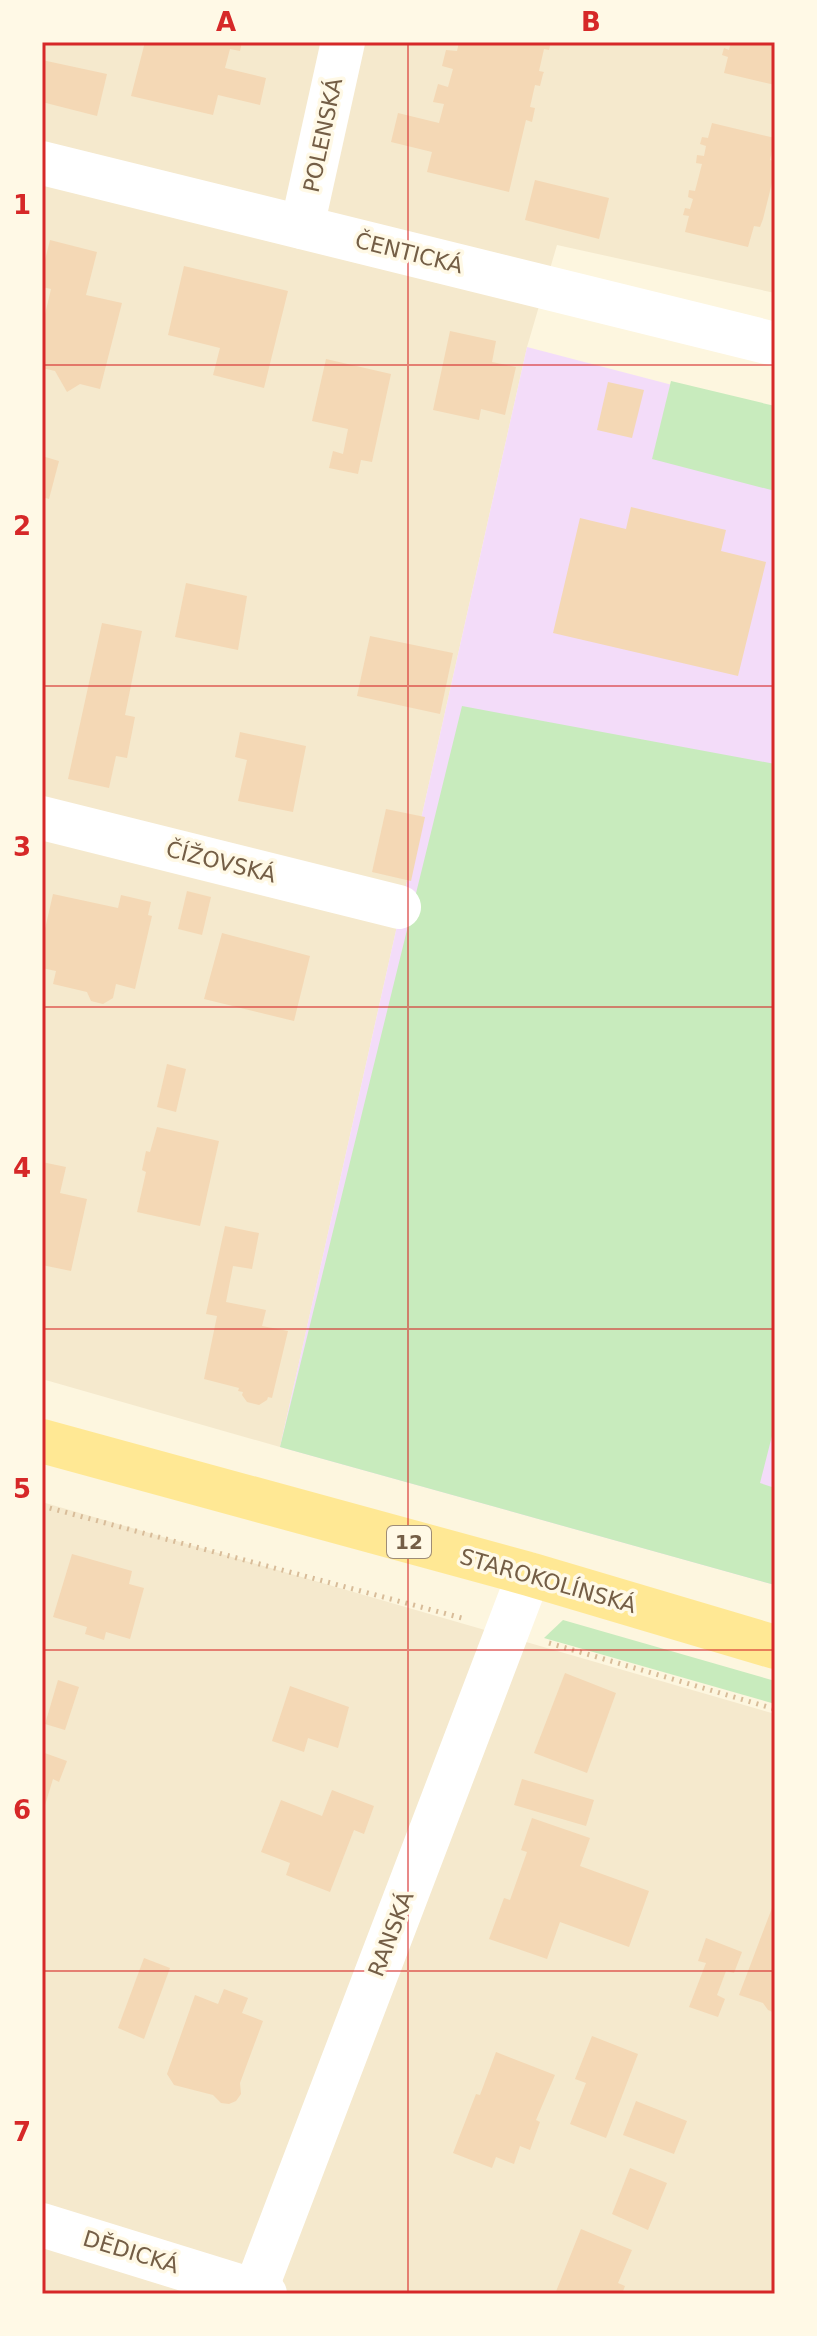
<svg xmlns="http://www.w3.org/2000/svg" width="817" height="2336" viewBox="0 0 817 2336" font-family="'DejaVu Sans',sans-serif">
	<style>
		.residential { fill: #f5e9cd }
		.education { fill: #f3dcf9 }
		.green { fill: #c8ebbd }
		.building { fill: #f4d8b5 }
		.lines { fill: none; stroke-linecap: round; stroke-linejoin: round }
		.path { stroke: #d8bc99; stroke-width: 5; stroke-dasharray: 2 6; stroke-linecap: butt }
		.minor { stroke: #fff; stroke-width: 44 }
		.major { stroke: #ffe894; stroke-width: 44 }
		.grid { fill: none; stroke: #d62828; stroke-width: 2; stroke-opacity: 0.55 }
		.labels { text-anchor: middle; dominant-baseline: central; stroke-width: 7; stroke-linejoin: round; paint-order: stroke }
		.shield { fill: #fff9e6; stroke: #9e8c76; stroke-width: 2 }
		.shield-label { font-size: 20px; font-weight: bold; fill: #745e46 }
		.street-label { font-size: 22px; fill: #745e46; stroke: #fff9e6 }
		.neatline { fill: none; stroke: #d62828; stroke-width: 3 }
		.grid-label { font-size: 26px; text-anchor: middle; font-weight: bold; fill: #d62828 }
	</style>
	<rect width="100%" height="100%" fill="#fdf6df"/>
	<g class="residential">
		<polygon points="42,42 775,42 775,293 557,245 527,347 280,1447 42,1379"/>
		<polygon points="42,1502 775,1714 775,2294 42,2294"/>
	</g>
	<polygon class="education" points="527,347 775,412 775,1585 280,1447"/>
	<g class="green">
		<polygon points="671,381 775,406 775,491 652,459"/>
		<polygon points="462,706 775,764 775,1424 760,1483 775,1488 775,1585 280,1447"/>
		<polygon points="563,1620 775,1681 775,1704 544,1638"/>
	</g>
	<g class="building">
		<polygon points="145,42 242,42 240,51 230,49 225,68 266,78 260,105 218,95 213,115 131,96"/>
		<polygon points="459,42 551,42 549,50 544,49 539,71 544,72 543,74 540,86 535,85 530,107 535,108 532,122 526,120 509,192 427,172 432,152 391,142 398,113 439,123 444,104 433,102 438,84 448,87 453,69 442,66 446,50 457,51"/>
		<polygon points="731,42 775,42 775,85 724,73 728,57 722,55 724,48 729,50"/>
		<polygon points="42,60 107,74 97,116 42,102"/>
		<polygon points="712,123 775,138 770,160 775,161 775,170 769,195 763,219 760,227 754,226 748,247 685,232 689,216 683,215 685,208 690,209 693,199 688,197 689,190 695,191 702,164 696,163 697,155 704,156 706,146 700,144 702,137 708,138"/>
		<polygon points="535,180 609,198 599,239 525,220"/>
		<polygon points="50,240 97,252 86,295 122,303 100,389 80,384 67,392 55,371 42,368 42,327 51,289 42,287 42,272"/>
		<polygon points="184,266 288,291 264,388 213,375 220,348 168,335"/>
		<polygon points="450,331 496,341 492,362 516,367 505,415 481,409 479,420 433,410"/>
		<polygon points="326,359 391,374 372,462 361,460 358,474 329,468 333,451 343,454 348,429 312,421"/>
		<polygon points="608,382 644,390 632,438 597,430"/>
		<polygon points="42,456 59,461 49,499 42,497"/>
		<polygon points="631,507 726,530 721,551 766,562 738,676 553,633 580,518 626,529"/>
		<polygon points="186,583 247,596 238,650 175,637"/>
		<polygon points="102,623 142,631 125,715 135,717 127,758 116,756 109,788 68,779"/>
		<polygon points="370,636 453,653 440,714 357,696"/>
		<polygon points="240,732 306,746 293,812 238,801 247,760 235,757"/>
		<polygon points="386,809 425,817 411,881 372,872"/>
		<polygon points="187,891 211,897 202,935 178,929"/>
		<polygon points="53,894 118,908 121,895 151,902 148,915 152,916 135,989 116,984 113,998 103,1004 91,1001 87,992 53,984 56,971 42,968 42,942"/>
		<polygon points="222,933 310,956 294,1021 204,999"/>
		<polygon points="167,1064 186,1069 176,1112 157,1107"/>
		<polygon points="157,1127 219,1141 200,1226 137,1212 146,1172 142,1170 146,1151 150,1152"/>
		<polygon points="42,1162 66,1167 60,1193 87,1199 71,1271 42,1265"/>
		<polygon points="225,1226 259,1233 252,1269 233,1266 226,1302 266,1310 262,1326 288,1331 272,1398 268,1397 267,1400 259,1405 247,1402 242,1395 243,1392 238,1391 239,1388 204,1379 217,1316 206,1314"/>
		<polygon points="72,1554 132,1571 129,1584 144,1588 130,1639 106,1632 104,1640 85,1634 87,1627 53,1617"/>
		<polygon points="565,1673 616,1693 587,1773 534,1753"/>
		<polygon points="58,1680 79,1687 65,1730 45,1724"/>
		<polygon points="290,1686 349,1707 338,1748 308,1738 304,1752 272,1741"/>
		<polygon points="42,1752 67,1761 59,1782 53,1779 42,1815"/>
		<polygon points="522,1779 594,1800 586,1826 514,1805"/>
		<polygon points="332,1790 374,1806 364,1834 354,1830 330,1892 286,1875 290,1863 261,1852 281,1800 322,1816"/>
		<polygon points="532,1818 590,1838 580,1866 649,1891 629,1947 560,1922 547,1959 489,1939 504,1898 510,1900 527,1852 521,1850"/>
		<polygon points="772,1908 775,1909 775,2013 768,2010 763,2003 739,1995"/>
		<polygon points="706,1938 742,1952 734,1973 726,1971 717,1995 725,1999 718,2017 689,2007 706,1963 698,1961"/>
		<polygon points="144,1958 170,1968 144,2039 118,2028"/>
		<polygon points="224,1989 248,1998 242,2013 263,2021 240,2083 241,2094 236,2101 229,2104 221,2103 213,2095 174,2085 167,2074 195,1995 218,2004"/>
		<polygon points="592,2036 638,2054 606,2138 570,2124 586,2083 575,2079"/>
		<polygon points="496,2052 555,2075 536,2120 540,2122 530,2150 520,2146 514,2164 496,2157 492,2168 453,2153 476,2094 480,2095"/>
		<polygon points="636,2101 687,2121 674,2154 623,2135"/>
		<polygon points="630,2168 667,2183 648,2230 612,2214"/>
		<polygon points="581,2229 632,2250 618,2283 625,2286 622,2294 555,2294"/>
	</g>
	<g class="lines">
		<g class="path">
			<polyline points="42,1506 462,1618"/>
			<polyline points="549,1643 775,1709"/>
		</g>
		<g class="minor">
			<polyline points="42,163 775,344"/>
			<polyline points="302,227 343,42"/>
			<polyline points="42,818 399,907"/>
			<polyline points="42,2225 265,2294"/>
			<polyline points="254,2294 529,1574"/>
		</g>
		<polyline class="major" points="42,1441 529,1574 775,1647"/>
	</g>
	<path class="grid" d="M408 42V2294M42 365H775M42 686H775M42 1007H775M42 1329H775M42 1650H775M42 1971H775"/>
	<g class="labels">
		<rect class="shield" x="387" y="1526" width="44" height="32" rx="6"/>
		<g class="shield-label">
			<text x="409" y="1542">12</text>
		</g>
		<g class="street-label">
			<text transform="translate(323 135) rotate(-78)">POLENSKÁ</text>
			<text transform="translate(409 253) rotate(14)">ČENTICKÁ</text>
			<text transform="translate(221 862) rotate(14)">ČÍŽOVSKÁ</text>
			<text transform="translate(548 1581) rotate(16)">STAROKOLÍNSKÁ</text>
			<text transform="translate(391 1934) rotate(-69)">RANSKÁ</text>
			<text transform="translate(131 2252) rotate(17)">DĚDICKÁ</text>
		</g>
	</g>
	<rect width="817" height="2336" fill="none" stroke="#fff9e6" stroke-width="88"/>
	<rect x="44" y="44" width="729" height="2248" class="neatline"/>
	<g class="grid-label">
		<text x="226" y="31">A</text>
		<text x="591" y="31">B</text>
		<text x="22" y="214">1</text>
		<text x="22" y="535">2</text>
		<text x="22" y="856">3</text>
		<text x="22" y="1177">4</text>
		<text x="22" y="1498">5</text>
		<text x="22" y="1819">6</text>
		<text x="22" y="2141">7</text>
	</g>
</svg>
